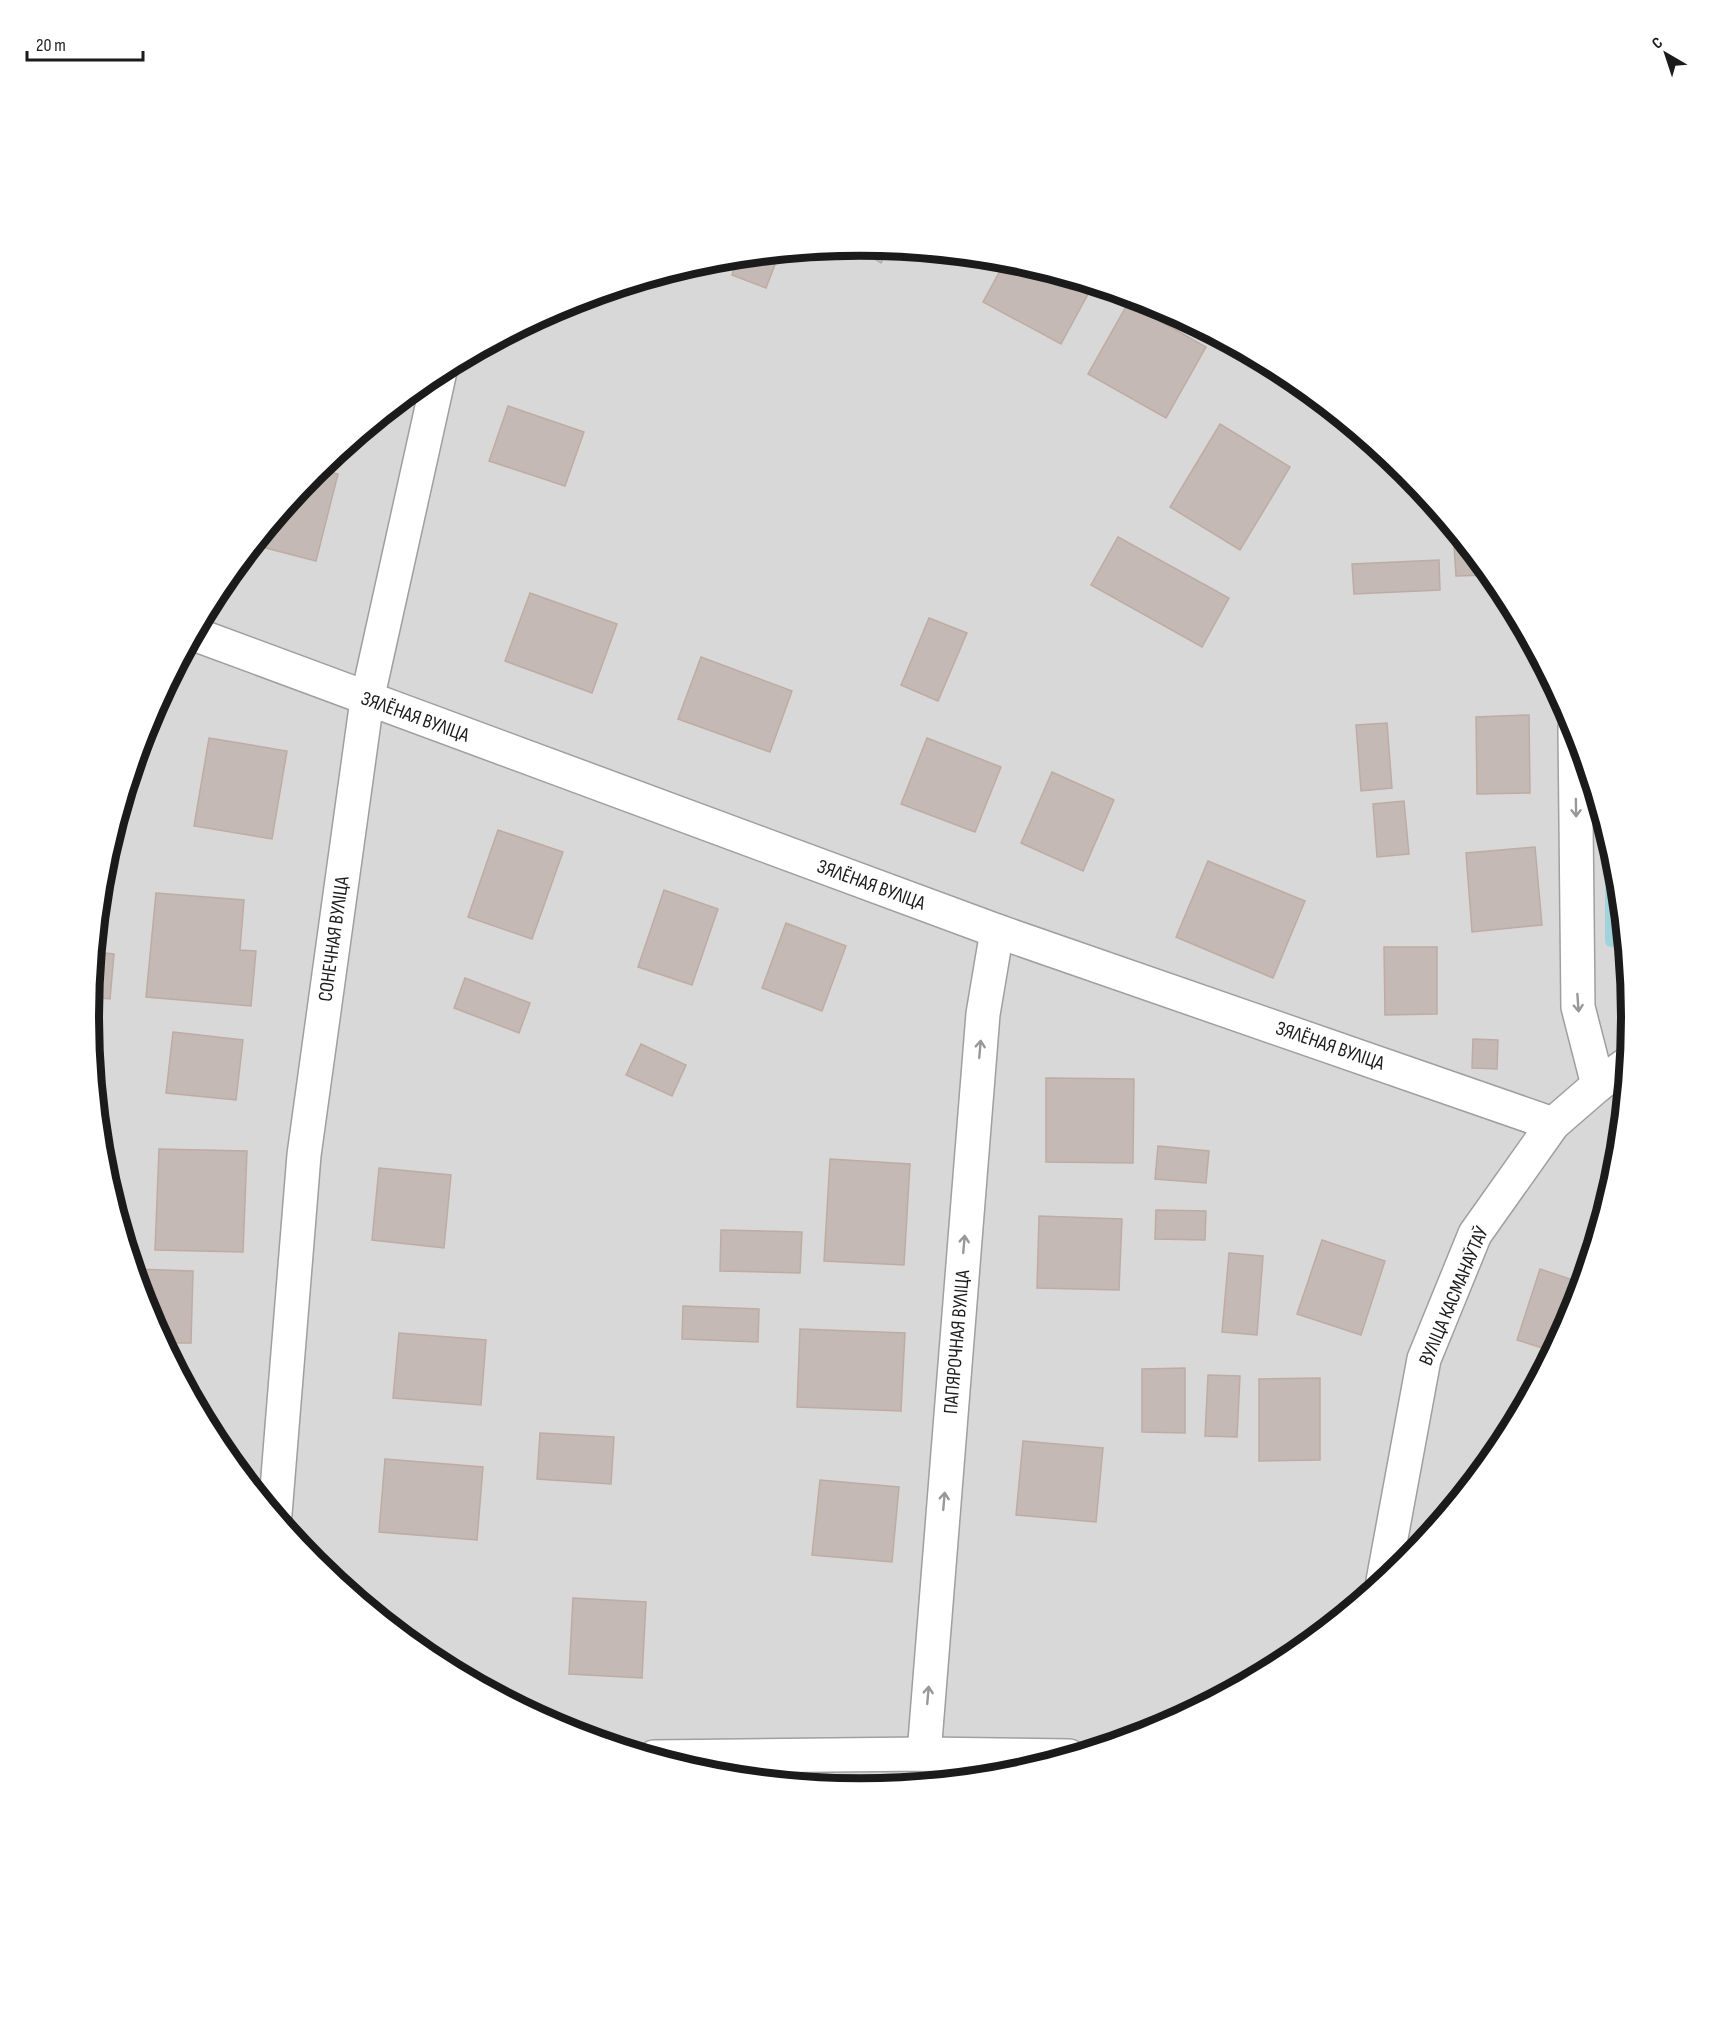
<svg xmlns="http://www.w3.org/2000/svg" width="1720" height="2034" viewBox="0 0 1720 2034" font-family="'Sofia Sans Condensed',sans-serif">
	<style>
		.residential { fill: #d9d8d8 }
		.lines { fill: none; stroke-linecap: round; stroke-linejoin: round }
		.stream { stroke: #a1d3da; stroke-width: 12 }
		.building { fill: #c4b9b4; stroke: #beaca3; stroke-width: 1.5 }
		.minor-casing { stroke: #9f9f9f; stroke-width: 36 }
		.minor { stroke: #fff; stroke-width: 33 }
		.oneway { stroke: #989898 }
		.labels { text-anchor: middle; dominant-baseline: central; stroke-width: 4.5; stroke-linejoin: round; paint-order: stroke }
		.street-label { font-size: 20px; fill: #1b1b1b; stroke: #fff }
		.rim { fill: none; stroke: #1b1b1b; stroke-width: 8 }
	</style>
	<rect width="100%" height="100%" fill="#ece7e0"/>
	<circle class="residential" cx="860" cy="1015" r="768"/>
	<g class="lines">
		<polyline class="stream" points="1611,941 1611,849"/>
	</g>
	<g class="building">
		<polygon points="853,246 860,246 889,248 881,263"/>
		<polygon points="779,254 766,288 732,275 738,257"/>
		<polygon points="1006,260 1093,285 1061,344 983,302"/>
		<polygon points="1128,303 1206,347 1166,418 1088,374"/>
		<polygon points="508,406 584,432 565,486 489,461"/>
		<polygon points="1220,424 1290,467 1240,550 1170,507"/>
		<polygon points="318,469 338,474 316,561 254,545"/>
		<polygon points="1453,530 1490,575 1456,576"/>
		<polygon points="1118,537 1229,598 1202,647 1091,585"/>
		<polygon points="1439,560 1440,590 1354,594 1352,564"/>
		<polygon points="530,593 617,624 592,693 505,661"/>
		<polygon points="929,618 967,633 938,701 901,685"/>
		<polygon points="701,657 792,691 770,752 678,719"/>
		<polygon points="1529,715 1530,793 1477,794 1476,717"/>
		<polygon points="1387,723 1392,788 1361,791 1356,725"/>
		<polygon points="209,738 287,751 272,839 194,826"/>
		<polygon points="927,738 1001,767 975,832 901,804"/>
		<polygon points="1052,772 1114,800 1083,871 1021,843"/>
		<polygon points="1404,801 1409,854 1377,857 1373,804"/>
		<polygon points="498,830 563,852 532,939 468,917"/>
		<polygon points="1535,847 1542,925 1472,932 1466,853"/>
		<polygon points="1208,861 1305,901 1273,978 1176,937"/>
		<polygon points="664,890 718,909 692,985 638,967"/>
		<polygon points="156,893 244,900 240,950 256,951 251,1006 146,997"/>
		<polygon points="786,923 846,946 822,1011 762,988"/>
		<polygon points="1384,947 1437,947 1437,1014 1385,1015"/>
		<polygon points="95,952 114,954 110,999 90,997"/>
		<polygon points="465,978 530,1003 519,1033 454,1008"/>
		<polygon points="173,1032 243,1040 236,1100 166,1093"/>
		<polygon points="1473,1039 1498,1040 1497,1069 1472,1068"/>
		<polygon points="641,1044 686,1065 672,1096 626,1075"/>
		<polygon points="1046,1078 1134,1079 1133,1163 1046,1162"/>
		<polygon points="1158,1146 1209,1151 1206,1183 1155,1179"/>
		<polygon points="159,1149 247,1151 243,1252 155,1250"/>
		<polygon points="830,1159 910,1164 904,1265 824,1261"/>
		<polygon points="379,1168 451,1175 444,1248 372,1240"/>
		<polygon points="1156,1210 1206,1211 1205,1240 1155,1239"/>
		<polygon points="1039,1216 1122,1219 1119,1290 1037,1288"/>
		<polygon points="721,1230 802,1232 800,1273 720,1271"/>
		<polygon points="1322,1240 1385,1261 1361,1335 1297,1314"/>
		<polygon points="1229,1253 1263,1256 1257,1335 1222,1332"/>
		<polygon points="134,1269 193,1271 191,1343 163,1343 147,1312"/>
		<polygon points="1540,1269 1582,1283 1573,1313 1552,1351 1517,1340"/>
		<polygon points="683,1306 759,1309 758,1342 682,1339"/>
		<polygon points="800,1329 905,1333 901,1411 797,1407"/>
		<polygon points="399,1333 486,1340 481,1405 393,1398"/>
		<polygon points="1185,1368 1185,1433 1142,1432 1142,1369"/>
		<polygon points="1208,1375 1240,1376 1237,1437 1205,1436"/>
		<polygon points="1320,1378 1320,1460 1259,1461 1259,1379"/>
		<polygon points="540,1433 614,1437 611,1484 537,1479"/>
		<polygon points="1023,1441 1103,1448 1096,1522 1016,1515"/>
		<polygon points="385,1459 483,1467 477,1540 379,1532"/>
		<polygon points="820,1480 899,1487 892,1562 812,1555"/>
		<polygon points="573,1598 646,1602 642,1678 569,1674"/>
	</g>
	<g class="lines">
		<defs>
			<g id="minor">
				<polyline points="194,634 997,931 1553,1124"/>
				<polyline points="1575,728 1578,1007 1598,1085"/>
				<polyline points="275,1514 304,1155 367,700 440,371"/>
				<polyline points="1383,1581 1424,1359 1475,1234 1553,1124 1598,1085 1627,1064"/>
				<polyline points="924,1754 983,1014 997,931"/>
				<polyline points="654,1757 924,1754 1069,1756"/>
			</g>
		</defs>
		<use href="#minor" class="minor-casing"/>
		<use href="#minor" class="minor"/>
	</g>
	<defs><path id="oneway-shaft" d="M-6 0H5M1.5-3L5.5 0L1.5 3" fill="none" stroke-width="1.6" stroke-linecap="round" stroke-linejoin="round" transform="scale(1.5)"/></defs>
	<g class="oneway">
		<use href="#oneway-shaft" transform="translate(1576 808) rotate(89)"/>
		<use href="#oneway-shaft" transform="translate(1578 1003) rotate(86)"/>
		<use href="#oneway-shaft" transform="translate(980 1049) rotate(-85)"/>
		<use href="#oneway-shaft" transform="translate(964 1244) rotate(-85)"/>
		<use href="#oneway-shaft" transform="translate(944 1501) rotate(-85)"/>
		<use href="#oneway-shaft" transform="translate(928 1695) rotate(-85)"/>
	</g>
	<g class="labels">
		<g class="street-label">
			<text transform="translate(415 717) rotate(20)">ЗЯЛЁНАЯ ВУЛІЦА</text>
			<text transform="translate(871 885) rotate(20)">ЗЯЛЁНАЯ ВУЛІЦА</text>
			<text transform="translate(334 939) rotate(-82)">СОНЕЧНАЯ ВУЛІЦА</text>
			<text transform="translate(1330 1046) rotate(19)">ЗЯЛЁНАЯ ВУЛІЦА</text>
			<text transform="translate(1454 1296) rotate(-67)">ВУЛІЦА КАСМАНАЎТАЎ</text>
			<text transform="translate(957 1342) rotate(-85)">ПАПЯРОЧНАЯ ВУЛІЦА</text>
		</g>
	</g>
	<path d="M0 0H1720V2034H0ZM99 1017a761 761 0 1 1 1522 0a761 761 0 1 1-1522 0Z" fill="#fff" fill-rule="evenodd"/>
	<path class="rim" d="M99 1017a761 761 0 1 1 1522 0a761 761 0 1 1-1522 0Z"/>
	<g transform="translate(1666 54) rotate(321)" stroke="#ffffff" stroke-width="4.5" paint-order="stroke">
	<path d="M0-4.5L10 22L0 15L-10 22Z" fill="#1b1b1b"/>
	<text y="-9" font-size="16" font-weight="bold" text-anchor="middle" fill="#1b1b1b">С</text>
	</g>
	<path d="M27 51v9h116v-9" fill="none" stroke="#1b1b1b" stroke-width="3"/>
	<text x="36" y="51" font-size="18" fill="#1b1b1b" stroke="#ffffff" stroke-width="4.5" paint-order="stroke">20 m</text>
</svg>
